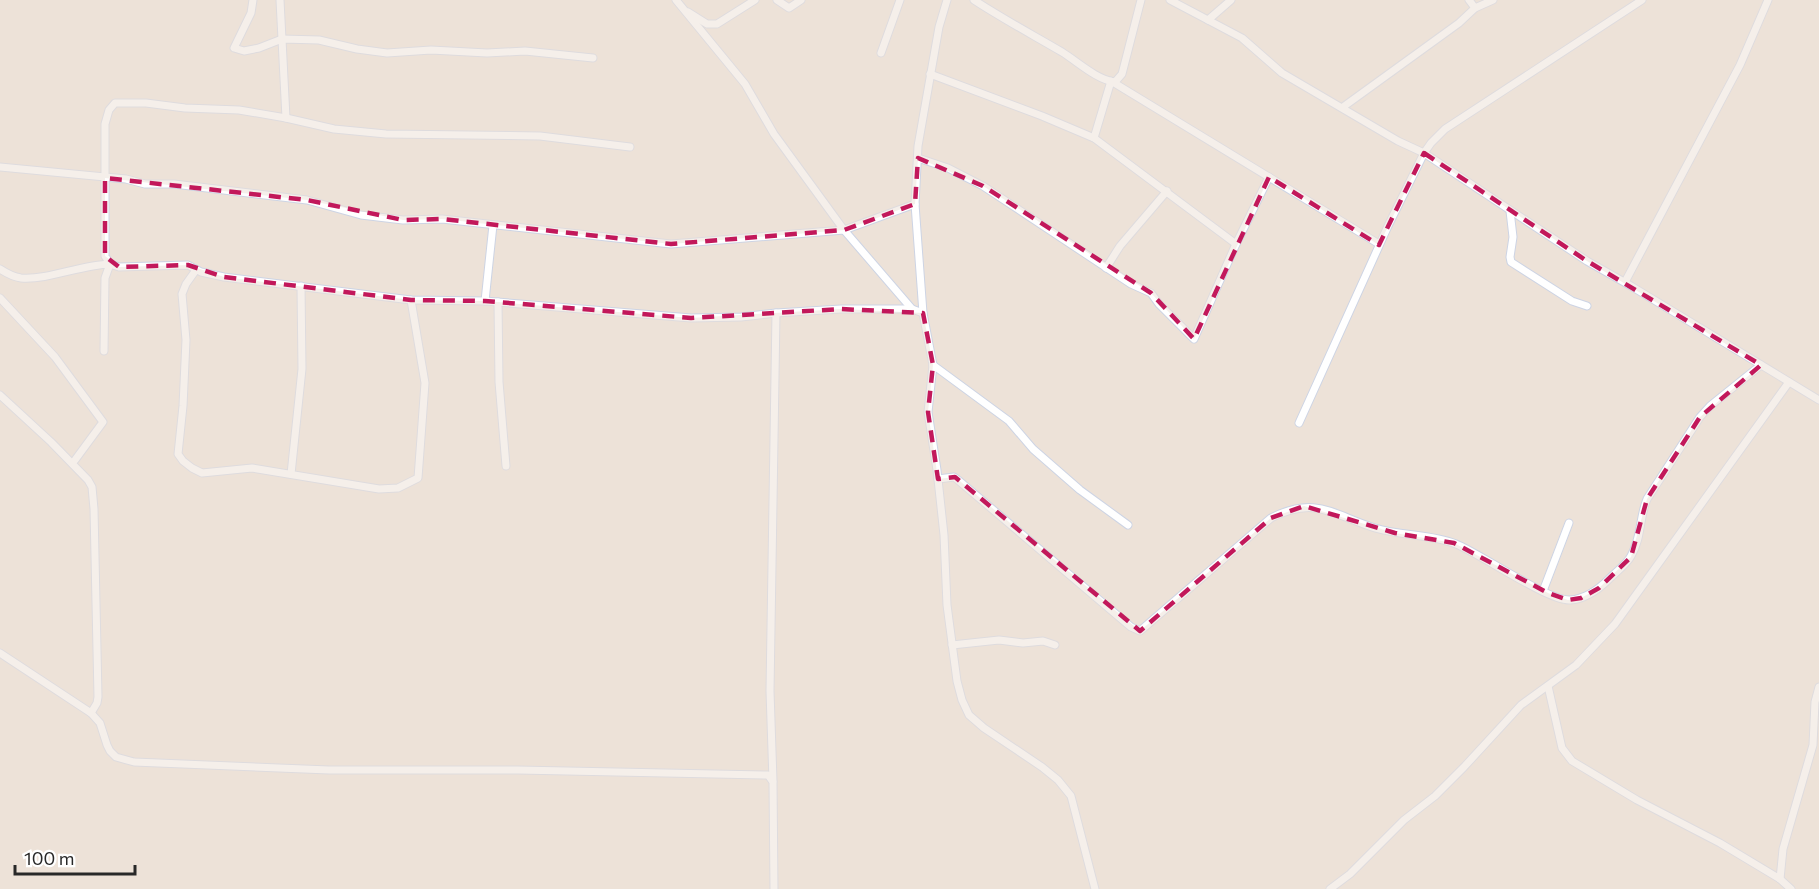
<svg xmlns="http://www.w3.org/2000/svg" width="1819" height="889" viewBox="0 0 1819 889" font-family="Commissioner,sans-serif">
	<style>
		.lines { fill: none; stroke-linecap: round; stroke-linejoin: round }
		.minor-casing { stroke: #cdd4e4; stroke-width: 9 }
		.minor { stroke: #fff; stroke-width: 7 }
		.marked { fill: none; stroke: #c2185b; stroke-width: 4.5; stroke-dasharray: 12 8; stroke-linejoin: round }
	</style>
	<rect width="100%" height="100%" fill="#ede2d8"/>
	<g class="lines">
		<defs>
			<g id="minor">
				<polyline points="253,0 251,13 234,48 244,51 259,48 282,39 319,40 357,49 387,53 431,50 487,53 525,51 593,58"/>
				<polyline points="280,0 286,118"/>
				<polyline points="676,0 745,84 774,134 844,230 912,309"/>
				<polyline points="777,0 789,8 801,0"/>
				<polyline points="947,0 939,27 918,146 915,204 923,313 933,365 928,412 937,470 944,535 947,605 957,681 962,700 969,715 984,728 1042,767 1058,780 1071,796 1095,889"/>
				<path d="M974 0C1003 19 1033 35 1062 52 1078 62 1097 80 1115 82L1122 74 1141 0"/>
				<polyline points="1170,0 1242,38 1282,73 1398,141 1424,153 1587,261 1631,286 1819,400"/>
				<polyline points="1469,0 1475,8"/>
				<polyline points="688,12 707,24 717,24 755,0"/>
				<polyline points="1208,20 1231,0"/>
				<polyline points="881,53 900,0"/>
				<polyline points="930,74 1042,116 1094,138 1236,244"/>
				<polyline points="1343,107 1459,23 1475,8 1493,0"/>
				<polyline points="1094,138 1111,81 1379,244"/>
				<polyline points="630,147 540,136 386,134 334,129 286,118 239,110 185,108 146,103 115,103 109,110 105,124 105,256 110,264 119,267 188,265 201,272 224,277 411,300 485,301 691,318 741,317 776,313 841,309 912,309 923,313"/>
				<polyline points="918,158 948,168 983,186 1131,284 1151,293 1159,304 1194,339 1236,244 1269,177"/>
				<polyline points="0,167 126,179 145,184 174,184 307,200 361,215 403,220 442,219 671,244 844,230 915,204"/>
				<polyline points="1510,211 1513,237 1510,257 1511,262 1572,301 1587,306"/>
				<polyline points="1106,268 1120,246 1167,191"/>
				<path d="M0 269C6 273 14 277 21 278 49 280 80 265 110 264L105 278 104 351"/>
				<polyline points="196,270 186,284 182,294 186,340 183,406 178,454 183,461 192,468 202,473 252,468 379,489 398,488 418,478 425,383 411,300"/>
				<polyline points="1625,282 1740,65 1768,0"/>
				<polyline points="0,298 55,357 103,422 75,460"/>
				<polyline points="485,301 493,225"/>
				<polyline points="498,302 499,382 506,466"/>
				<polyline points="933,365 1009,421 1033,449 1080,490 1128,525"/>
				<polyline points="0,395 51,442 88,480 92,487 94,509 98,697 97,703 91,713"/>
				<polyline points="1299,423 1388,226 1424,153 1431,143 1445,129 1642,0"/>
				<polyline points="291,474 302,369 301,286"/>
				<path d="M938 479 954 477 958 480 1131 627 1140 631 1271 518C1316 495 1333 515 1375 528 1401 536 1431 534 1456 544 1481 554 1548 601 1570 600 1586 599 1599 589 1609 579 1616 572 1627 564 1631 556 1642 537 1639 518 1647 499L1700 417 1710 406 1761 365"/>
				<polyline points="1543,591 1569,523"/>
				<polyline points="952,645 999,640 1023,643 1043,641 1055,645"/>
				<polyline points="0,653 91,713 100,723 107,745 110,751 116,757 134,762 329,770 518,770 768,775 773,782 774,889"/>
				<polyline points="1548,686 1562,748 1572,761 1637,800 1720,843 1780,879 1791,889"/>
				<polyline points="773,781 770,691 776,313"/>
				<polyline points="1780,879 1783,849 1813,745 1815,702 1819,687"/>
				<polyline points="1330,889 1350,874 1404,820 1435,796 1464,767 1521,705 1576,665 1615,624 1789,382"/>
			</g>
		</defs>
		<use href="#minor" class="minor-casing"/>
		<use href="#minor" class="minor"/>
	</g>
	<path d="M0 0H1819V889H0ZM1424 153 1587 261 1761 365 1700 417 1647 499 1631 557 1599 588 1581 598 1568 600 1548 593 1454 543 1395 533 1304 506 1271 518 1140 631 955 477 938 479 928 412 933 365 923 313 841 309 691 318 485 301 411 300 224 277 188 265 119 267 105 256V178L307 200 403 220 442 219 671 244 844 230 915 204 918 158 983 186 1151 293 1194 339 1269 177 1379 245Z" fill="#ede2d8" fill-opacity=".55" fill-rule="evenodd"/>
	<path class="marked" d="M1424 153 1587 261 1761 365 1700 417 1647 499 1631 557 1599 588 1581 598 1568 600 1548 593 1454 543 1395 533 1304 506 1271 518 1140 631 955 477 938 479 928 412 933 365 923 313 841 309 691 318 485 301 411 300 224 277 188 265 119 267 105 256V178L307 200 403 220 442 219 671 244 844 230 915 204 918 158 983 186 1151 293 1194 339 1269 177 1379 245Z"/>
	<path d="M15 865v9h120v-9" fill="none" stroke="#282828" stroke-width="3"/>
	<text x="24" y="865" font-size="18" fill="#282828" stroke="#ffffff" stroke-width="4.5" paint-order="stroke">100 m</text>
</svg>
